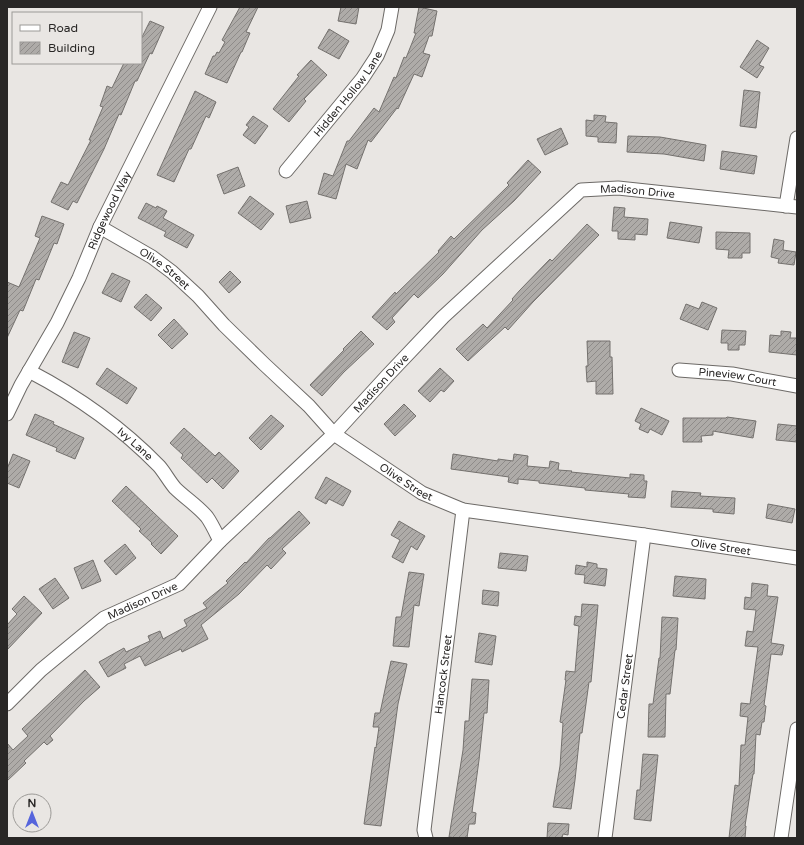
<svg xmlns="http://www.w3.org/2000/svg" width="804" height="845" viewBox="0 0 804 845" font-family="'Varela Round',sans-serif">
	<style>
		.building { fill: url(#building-hatch); stroke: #74716e }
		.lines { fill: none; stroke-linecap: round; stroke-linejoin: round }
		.street-casing { stroke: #6d6a67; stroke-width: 15 }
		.street { stroke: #fff; stroke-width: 13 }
		.labels { text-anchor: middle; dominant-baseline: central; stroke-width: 3; stroke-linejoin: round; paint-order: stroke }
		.street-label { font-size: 11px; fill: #292726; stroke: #e9e6e3 }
	</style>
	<defs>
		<pattern id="building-hatch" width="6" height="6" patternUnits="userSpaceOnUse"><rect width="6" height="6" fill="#aeaba8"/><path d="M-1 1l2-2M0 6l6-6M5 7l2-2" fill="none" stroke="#8e8b89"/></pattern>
	</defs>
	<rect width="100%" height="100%" fill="#e9e6e3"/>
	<g class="building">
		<polygon points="240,7 258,7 246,32 250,33 242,52 241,52 227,83 205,74 213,56 215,56 217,52 219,53 225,42 222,40"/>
		<polygon points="341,7 359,7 356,24 338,21"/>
		<polygon points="419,7 437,11 432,36 429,36 423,53 430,55 422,77 414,74 398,109 397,108 371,142 368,140 357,169 346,164 336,199 318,194 324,173 333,176 347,141 349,141 374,108 379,112 394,77 396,78 404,57 406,58 416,33 414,33"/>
		<polygon points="150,21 164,27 152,54 150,53 137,81 135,81 121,115 119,114 104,149 77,203 73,201 68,210 51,202 61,182 68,185 91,140 89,140 103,107 100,106 107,86 112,88 124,63 141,63 141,39"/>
		<polygon points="329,29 349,41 339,59 318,48"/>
		<polygon points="757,40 769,48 759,65 764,67 757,78 740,67"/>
		<polygon points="311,60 327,75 304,99 306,101 289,122 273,109 299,76 297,75"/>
		<polygon points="744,90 760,92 756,128 740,126"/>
		<polygon points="195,91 216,102 209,118 206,116 191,149 189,149 174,182 157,175"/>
		<polygon points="594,115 606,116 605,122 617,123 616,143 598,142 598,137 586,136 586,120 594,121"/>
		<polygon points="253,116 268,126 255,144 243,135 249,127 246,125"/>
		<polygon points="561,128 568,144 545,155 537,139"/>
		<polygon points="628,136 660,137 706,145 704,161 664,154 627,152"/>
		<polygon points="722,151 757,156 754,174 720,169"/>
		<polygon points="528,160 541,172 514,201 482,230 443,274 418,298 414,294 392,318 395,322 387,330 372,317 395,292 396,294 439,252 438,251 451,236 454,239 509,185 507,183"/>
		<polygon points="238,167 245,186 224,194 217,175"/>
		<polygon points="250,196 274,214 261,230 238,213"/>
		<polygon points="307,201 311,218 290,223 286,206"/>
		<polygon points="146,203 156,208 157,206 167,211 163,218 194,235 187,248 164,236 166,232 138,218"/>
		<polygon points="614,207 625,208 624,217 648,219 647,235 635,234 635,240 618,239 618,231 612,231"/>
		<polygon points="42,216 64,224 57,244 54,243 39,280 36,279 23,311 20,310 7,338 7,282 19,287 40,238 35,236"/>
		<polygon points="670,222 702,227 699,243 667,238"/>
		<polygon points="587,224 599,235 533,302 508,330 505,327 468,361 456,349 483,324 487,328 513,300 512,299 520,290 550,259 552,261"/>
		<polygon points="716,232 750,233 750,253 742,253 742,258 728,258 729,250 716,249"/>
		<polygon points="774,239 784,241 783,250 796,252 794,265 778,263 779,259 771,257"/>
		<polygon points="230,271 241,282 229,293 219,282"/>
		<polygon points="112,273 130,281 121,302 102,293"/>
		<polygon points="146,294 162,308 151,321 134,307"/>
		<polygon points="702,302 717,308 708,330 680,319 686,304 699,309"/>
		<polygon points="174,319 188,334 172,349 158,335"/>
		<polygon points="722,330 746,331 745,345 739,345 739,350 728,350 728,343 721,343"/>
		<polygon points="361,331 374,344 344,372 322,396 310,385 344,350 343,349"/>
		<polygon points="781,331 791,332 790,338 797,338 797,355 769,352 770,335 781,336"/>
		<polygon points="74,332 90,338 78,368 62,362"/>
		<polygon points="587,341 610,341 610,357 612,357 613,394 596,394 596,381 587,382 586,366 588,366"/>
		<polygon points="107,368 137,388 127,404 96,384"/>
		<polygon points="440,368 454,381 444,392 441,390 430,402 418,391"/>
		<polygon points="404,404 416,416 395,436 384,424"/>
		<polygon points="641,408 669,421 662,435 650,429 648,433 639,429 641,424 635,421"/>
		<polygon points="35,414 54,422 53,424 84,438 75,459 56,451 57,448 26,435"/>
		<polygon points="271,415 284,426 261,450 249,438"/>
		<polygon points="727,417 756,421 753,438 713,431 713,435 701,436 702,442 683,442 683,418 726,418"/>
		<polygon points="778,424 797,426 797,442 776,440"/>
		<polygon points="184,428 215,456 219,452 239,471 223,489 212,478 207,483 181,458 183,455 170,443"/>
		<polygon points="13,454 30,461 19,488 7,483 7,469"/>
		<polygon points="453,454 498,461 498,459 513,461 514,454 528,456 527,466 549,468 550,461 559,463 558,470 572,471 571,472 630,478 630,474 644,475 644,481 647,481 645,498 628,497 629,494 585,490 585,488 539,483 539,481 518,479 518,484 508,482 509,477 451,469"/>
		<polygon points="326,477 351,491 343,506 329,499 326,504 315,498"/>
		<polygon points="126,486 178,536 161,554 151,544 152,543 139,531 141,529 112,501"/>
		<polygon points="672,491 701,493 700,496 735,498 734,514 713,512 713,509 671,507"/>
		<polygon points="768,504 795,509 792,523 766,518"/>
		<polygon points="299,511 310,523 282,549 286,553 271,569 267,565 239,594 201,625 208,639 182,652 181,649 145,666 140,656 124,664 126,668 108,677 99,662 124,648 126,652 150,641 148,636 160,631 163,639 187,626 184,620 207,608 203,603 228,583 226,581 245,562 246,563 269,538 270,538"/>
		<polygon points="399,521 425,536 417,550 411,546 403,563 392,557 400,540 391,535"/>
		<polygon points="125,544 136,558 116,575 104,561"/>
		<polygon points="500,553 528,556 526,571 498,568"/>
		<polygon points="93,560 101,581 82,589 74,568"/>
		<polygon points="587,562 597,564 597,568 607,569 605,586 584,583 585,575 575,574 576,565 587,567"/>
		<polygon points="409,572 424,574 419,606 414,605 409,647 393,646 396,617 401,617"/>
		<polygon points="675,576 706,579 705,599 673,596"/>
		<polygon points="55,578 69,598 53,609 39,589"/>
		<polygon points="752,583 768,585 767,596 778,597 771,643 784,645 782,655 771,654 764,705 766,706 764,722 762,722 760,735 756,734 754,774 753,774 745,826 746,826 745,838 729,838 735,785 739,786 741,745 745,745 748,717 740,716 741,703 750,704 758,647 745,646 747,631 753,632 756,610 744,609 745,597 751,598"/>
		<polygon points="483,590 499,592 498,606 482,604"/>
		<polygon points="24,596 42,613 7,650 7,625 17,614 12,609"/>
		<polygon points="582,604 598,605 591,682 589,682 582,733 580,733 575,780 571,809 553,807 560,766 563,723 560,722 566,680 565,680 566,671 575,672 579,626 574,625 575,616 581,617"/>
		<polygon points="662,617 678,618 676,650 675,650 670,694 666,694 665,737 648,737 649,704 653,704 659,658 660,658"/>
		<polygon points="479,633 496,636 492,665 475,662"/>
		<polygon points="391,661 407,664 398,704 381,826 364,824 375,747 376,748 379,727 373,727 375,713 380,713"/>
		<polygon points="85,670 100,687 84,701 50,736 53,740 47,745 44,742 24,761 26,763 7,781 7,743 13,750 28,736 22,729"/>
		<polygon points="472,679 489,680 487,713 484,713 479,760 472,812 476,813 475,824 469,824 467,838 456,838 449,837 463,750 465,721 469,721"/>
		<polygon points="643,754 658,755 651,821 634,819 637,790 640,790"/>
		<polygon points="548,823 569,824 568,835 563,834 562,838 547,838"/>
	</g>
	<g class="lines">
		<defs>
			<g id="street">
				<path id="s1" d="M286 171 362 79 377 56 388 30 392 7"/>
				<polyline points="786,206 797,138"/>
				<path id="s2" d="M100 227 152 257 172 272 198 296 224 325 264 364 309 406 334 434 422 493 463 510 644 535 797 558"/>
				<path id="s3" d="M679 370 732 374 797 386"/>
				<path id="s4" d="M29 371C77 396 121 427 159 466 165 473 169 481 175 488 185 498 198 506 207 517 212 524 216 533 220 541"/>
				<path id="s5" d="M7 414 21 385 57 323 79 278 100 227 210 7"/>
				<path id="s6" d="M7 704 41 670 104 618 179 584 220 541 334 434 387 376 443 317 581 190 618 188 797 207"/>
				<path id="s7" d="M426 838 424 830 463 510"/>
				<path id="s8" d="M605 838 644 535"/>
				<polyline points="781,838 797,729"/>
			</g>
		</defs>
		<use href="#street" class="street-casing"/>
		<use href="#street" class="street"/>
	</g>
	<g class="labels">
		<g class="street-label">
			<text stroke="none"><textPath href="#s1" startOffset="99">Hidden Hollow Lane</textPath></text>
			<text stroke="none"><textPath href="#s6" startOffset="832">Madison Drive</textPath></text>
			<text stroke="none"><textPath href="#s5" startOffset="228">Ridgewood Way</textPath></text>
			<text stroke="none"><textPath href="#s2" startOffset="77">Olive Street</textPath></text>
			<text stroke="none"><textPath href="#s3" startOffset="59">Pineview Court</textPath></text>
			<text stroke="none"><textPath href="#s6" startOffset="497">Madison Drive</textPath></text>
			<text stroke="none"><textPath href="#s4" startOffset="129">Ivy Lane</textPath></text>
			<text stroke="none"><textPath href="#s2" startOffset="401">Olive Street</textPath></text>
			<text stroke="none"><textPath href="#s2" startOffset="725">Olive Street</textPath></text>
			<text stroke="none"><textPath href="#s6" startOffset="172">Madison Drive</textPath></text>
			<text stroke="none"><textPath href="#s7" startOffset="165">Hancock Street</textPath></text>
			<text stroke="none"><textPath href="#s8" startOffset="153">Cedar Street</textPath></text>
		</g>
	</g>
	<rect width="804" height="845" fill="none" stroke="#292726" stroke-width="16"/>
	<rect x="12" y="12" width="130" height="52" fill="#e9e6e3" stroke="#9c9a97"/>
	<rect x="20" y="25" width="20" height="6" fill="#ffffff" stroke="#9c9a97"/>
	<text x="48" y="32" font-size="12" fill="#292726">Road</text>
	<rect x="20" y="42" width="20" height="12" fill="url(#building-hatch)" stroke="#9c9a97"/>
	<text x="48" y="52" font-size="12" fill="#292726">Building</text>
	<g transform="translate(32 813)"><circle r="19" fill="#e9e6e3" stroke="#9c9a97"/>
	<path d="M0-3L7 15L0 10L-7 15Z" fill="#5665dc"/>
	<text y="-6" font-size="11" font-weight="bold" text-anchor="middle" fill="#292726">N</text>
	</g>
</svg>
